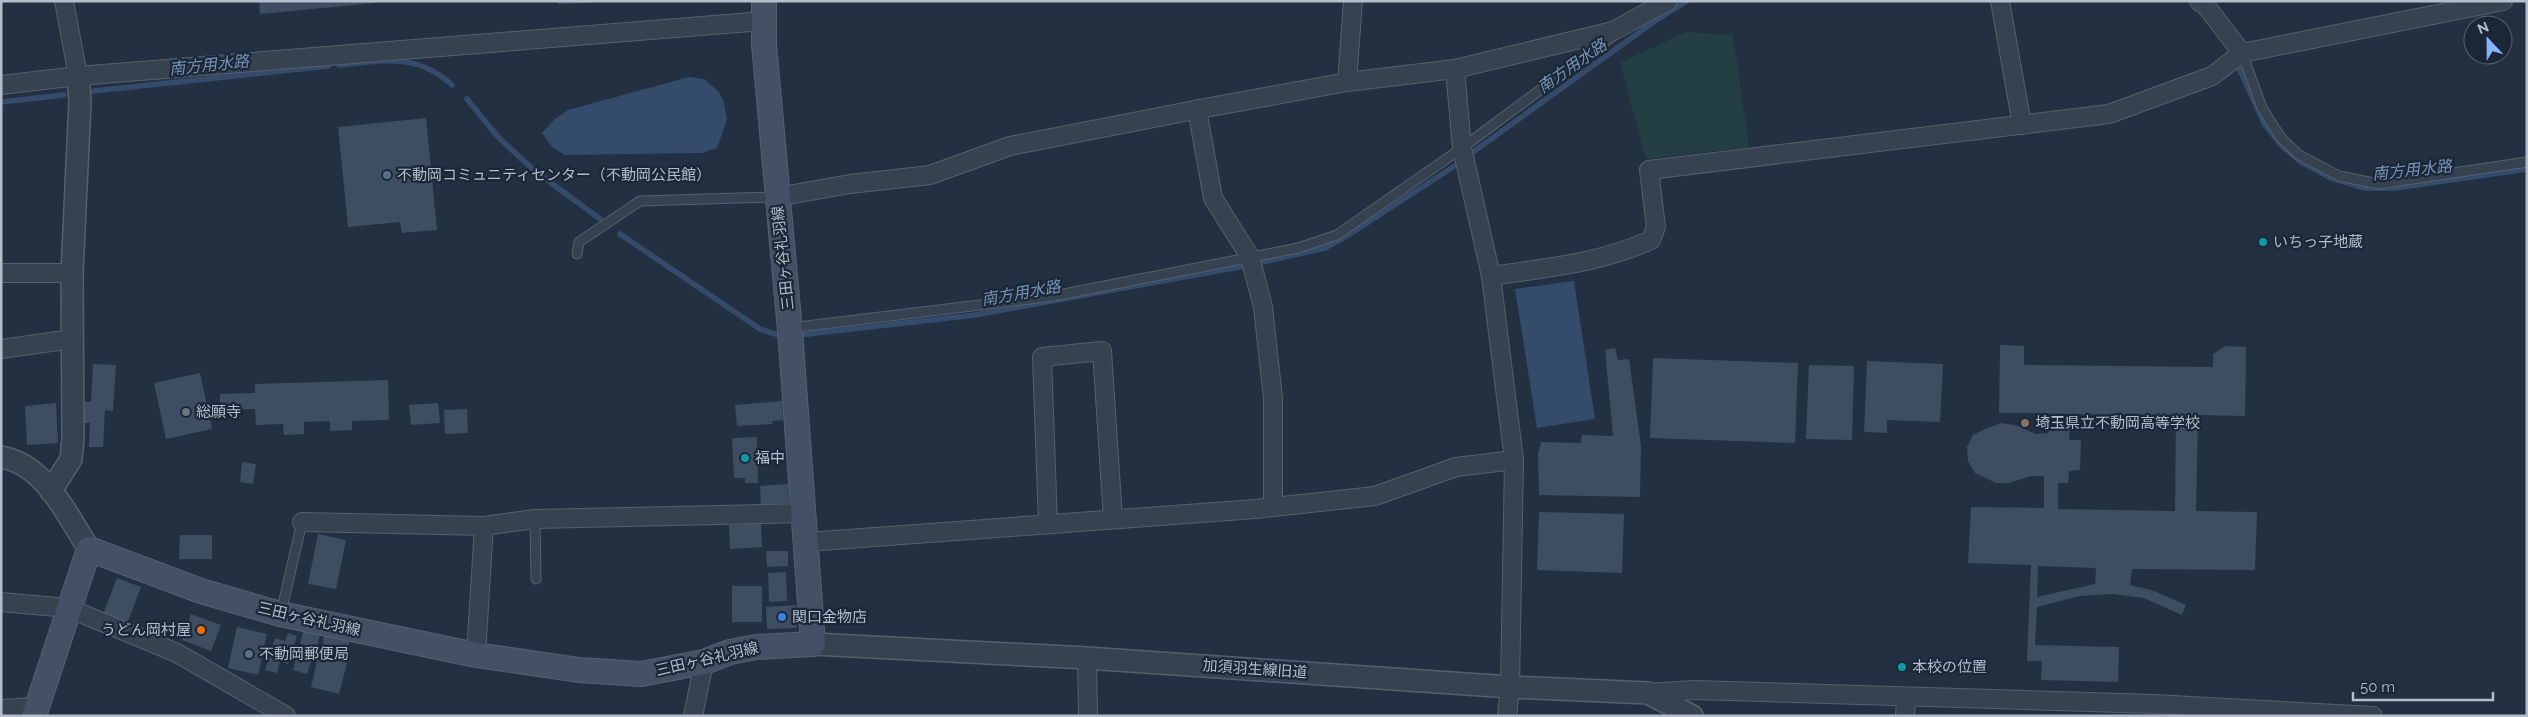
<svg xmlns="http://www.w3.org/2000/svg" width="2528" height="717" viewBox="0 0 2528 717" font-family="Raleway,'Noto Sans JP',sans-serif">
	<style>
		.green { fill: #243f43 }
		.water { fill: #344b6b }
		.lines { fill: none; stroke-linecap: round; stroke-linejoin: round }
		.stream { stroke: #344b6b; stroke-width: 5.5 }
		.building { fill: #3e4d62; fill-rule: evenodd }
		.service-casing { stroke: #55606f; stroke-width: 11 }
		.minor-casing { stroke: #55606f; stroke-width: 20 }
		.tertiary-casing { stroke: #55606f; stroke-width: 24 }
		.secondary-casing { stroke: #55606f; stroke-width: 26 }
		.service { stroke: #374251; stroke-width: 9 }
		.minor { stroke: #374251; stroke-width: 18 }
		.tertiary { stroke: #374251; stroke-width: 21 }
		.secondary { stroke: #445065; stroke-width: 24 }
		.service-dot { fill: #5c6f8a; stroke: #1b2737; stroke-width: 2 }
		.culture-dot { fill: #0f9aa8; stroke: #1b2737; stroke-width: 2 }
		.worship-dot { fill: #6b7280; stroke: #1b2737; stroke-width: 2 }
		.education-dot { fill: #8d6e63; stroke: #1b2737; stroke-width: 2 }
		.shop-dot { fill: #3f7fe0; stroke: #1b2737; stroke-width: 2 }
		.food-dot { fill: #e8710a; stroke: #1b2737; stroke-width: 2 }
		.labels { text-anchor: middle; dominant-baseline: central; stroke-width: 4.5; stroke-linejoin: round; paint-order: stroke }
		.poi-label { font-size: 15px; fill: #b3bdcc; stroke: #1b2737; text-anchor: start }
		.street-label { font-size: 15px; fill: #b3bdcc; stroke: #1b2737 }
		.water-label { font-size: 16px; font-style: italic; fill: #7793b7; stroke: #1b2737 }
	</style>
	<rect width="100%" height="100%" fill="#223042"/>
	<polygon class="green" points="1686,32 1733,35 1749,147 1646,159 1620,63"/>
	<g class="water">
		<polygon points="689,77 704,79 718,91 724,102 727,120 717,148 702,153 565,155 552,147 542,133 555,119 568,110"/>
		<polygon points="1574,281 1595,419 1537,428 1515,289"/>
	</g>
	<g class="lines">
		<g class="stream">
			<path d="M339 65C383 61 416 52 452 85"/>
			<polyline points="2238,66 2265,125 2282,146 2301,162 2331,178 2365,188 2395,188 2527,169"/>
			<polyline points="93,91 328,66"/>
			<polyline points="467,99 498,137 535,171 600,219"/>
			<polyline points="1,102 64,95"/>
			<polyline points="1473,152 1652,23 1687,1"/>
			<polyline points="620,234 760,329 778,335"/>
			<polyline points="1259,263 1325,248 1350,234 1456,165"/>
			<polyline points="799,335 975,315 1245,266"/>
		</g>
	</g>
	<g class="building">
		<polygon points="259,1 375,1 375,3 260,14"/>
		<polygon points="558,1 591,1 591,3 558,4"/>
		<polygon points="426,118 437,230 402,233 400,222 348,227 338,127"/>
		<path d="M2000 345 2024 346V365L2213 367V354L2226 346 2246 347 2245 416 2198 415 2196 511 2257 512 2255 570 2132 569 2130 585 2154 591 2186 605 2182 615 2144 598 2113 594 2080 596 2037 607 2035 645 2119 647 2118 682 2041 680 2042 661H2027L2031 565 1968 563 1971 507 2044 508V476H2031L2008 483H1996L1975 473 1968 461 1967 447 1973 435 1987 428 2001 423 2015 425 2036 434 2049 433V413H1999ZM2062 414 2176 415 2175 511 2058 509V483H2068L2069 471 2080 470 2081 440H2069L2070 429 2062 430ZM2038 566 2096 568 2095 584 2037 597Z"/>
		<polygon points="1615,348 1618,360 1629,359 1641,446 1640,497 1539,495 1538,454 1541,442 1581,443 1582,435 1613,436 1605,350"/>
		<polygon points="1653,358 1798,363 1795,443 1650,438"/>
		<polygon points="1867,361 1943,364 1940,422 1887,420 1887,433 1864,432"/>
		<polygon points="93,364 116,365 113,411 105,410 103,447 89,447 90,423 79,423 80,402 91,402"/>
		<polygon points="1809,365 1854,366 1852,440 1806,439"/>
		<polygon points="200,373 212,429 166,439 154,383"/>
		<polygon points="388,380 389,420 352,421 352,430 330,431 330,421 304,422 304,434 284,435 283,424 256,425 255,409 220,410 220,394 255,393 255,384"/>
		<polygon points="782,401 783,420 772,421 773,424 737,426 735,405"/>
		<polygon points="56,403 58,443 27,445 25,406"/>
		<polygon points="438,403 440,423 411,425 409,405"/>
		<polygon points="467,409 468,433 445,434 444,410"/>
		<polygon points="757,437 758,483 745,483 745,478 734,478 732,438"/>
		<polygon points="242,462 256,464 253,484 240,482"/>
		<polygon points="788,484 789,503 761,505 760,486"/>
		<polygon points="1539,512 1624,514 1622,573 1537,570"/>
		<polygon points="761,523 762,547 730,549 729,525"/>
		<polygon points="318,534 346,540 336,589 308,584"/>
		<polygon points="180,535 212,535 212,559 179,559"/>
		<polygon points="766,551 788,551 788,566 767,567"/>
		<polygon points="786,572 787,601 769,602 768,573"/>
		<polygon points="117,578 141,587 127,624 103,614"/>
		<rect x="732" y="586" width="30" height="36"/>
		<polygon points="796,605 797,628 767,629 766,607"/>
		<polygon points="191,614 221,625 211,651 182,640"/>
		<polygon points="305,625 321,629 317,648 300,644"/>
		<polygon points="237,627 267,634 258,675 228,668"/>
		<polygon points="325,630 351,636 347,652 322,646"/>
		<polygon points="288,633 297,636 288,664 280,661 277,673 265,670 275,638 285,641"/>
		<polygon points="299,648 314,652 307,674 293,670"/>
		<polygon points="320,648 349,655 339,694 311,687"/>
	</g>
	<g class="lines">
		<defs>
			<g id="service">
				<polyline points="2242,53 2262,108 2281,138 2299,155 2339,176 2379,184 2527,162"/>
				<polyline points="577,254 579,242 640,201 776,197"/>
				<polyline points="790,328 1054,296 1298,248 1337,235 1462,148 1614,35"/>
				<polyline points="535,519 536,579"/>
				<polyline points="281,613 302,522"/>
			</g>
			<g id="minor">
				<polyline points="64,1 78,76"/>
				<polyline points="2000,1 2022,125"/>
				<polyline points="2199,1 2206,6 2242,53"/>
				<polyline points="1455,69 1462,148 1491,276 1514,460 1510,687 1507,716"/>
				<polyline points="1347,82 1353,1"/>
				<polyline points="1,85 78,76 764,21"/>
				<polyline points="1197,109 1213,198 1250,257 1263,307 1273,398 1273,507"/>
				<polyline points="777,197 850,184 930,175 1010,146 1205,108 1347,82 1455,69 1613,31 1668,1"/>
				<polyline points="1,273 72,273"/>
				<path d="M1491 276C1546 268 1600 263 1651 240L1656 227 1649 170 2109 114 2212 76 2242 53 2503 1"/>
				<polyline points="1,349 72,339"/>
				<polyline points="302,522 484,526 535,519 804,513"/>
				<polyline points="1048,524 1042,357 1102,351 1113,519"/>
				<polyline points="807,542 1255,509 1375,496 1456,467 1514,460"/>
				<polyline points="1,602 68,608 177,653 286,716"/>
				<polyline points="476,655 484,526"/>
				<polyline points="1087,658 1088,716"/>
				<polyline points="1648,693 1694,690 2154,704 2373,716"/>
				<polyline points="1,709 35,707"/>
				<polyline points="693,716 704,662"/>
				<polyline points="1905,716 1906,697"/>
			</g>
			<g id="tertiary">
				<path d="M1 457C45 464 67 515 89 549"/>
				<polyline points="51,491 71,459 73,438 72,273 80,101 78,76"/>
				<polyline points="813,644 1087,658 1510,687 1648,693 1692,716"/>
			</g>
			<polyline id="secondary" points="34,716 89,549 201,591 280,614 476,655 579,670 641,674 704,662 730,652 756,647 813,644 790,331 764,44 764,1"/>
		</defs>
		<use href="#service" class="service-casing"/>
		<use href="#minor" class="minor-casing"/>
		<use href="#tertiary" class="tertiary-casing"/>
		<use href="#secondary" class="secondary-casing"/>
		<use href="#service" class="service"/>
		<use href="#minor" class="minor"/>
		<use href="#tertiary" class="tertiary"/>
		<use href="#secondary" class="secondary"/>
	</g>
	<g class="service-dot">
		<circle cx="387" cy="175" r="5"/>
		<circle cx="249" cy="654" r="5"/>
	</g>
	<g class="culture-dot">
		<circle cx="2263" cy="242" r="5"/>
		<circle cx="745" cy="458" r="5"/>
		<circle cx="1902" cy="667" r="5"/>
	</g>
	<circle class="worship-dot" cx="186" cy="412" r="5"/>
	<circle class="education-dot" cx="2025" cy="423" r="5"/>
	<circle class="shop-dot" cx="782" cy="617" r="5"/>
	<circle class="food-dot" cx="201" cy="630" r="5"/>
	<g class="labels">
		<g class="poi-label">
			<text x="397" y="175">不動岡コミュニティセンター（不動岡公民館）</text>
			<text x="2273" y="242">いちっ子地蔵</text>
			<text x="196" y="412">総願寺</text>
			<text x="2035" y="423">埼玉県立不動岡高等学校</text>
			<text x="755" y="458">福中</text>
			<text x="792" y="617">関口金物店</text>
			<text x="191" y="630" text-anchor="end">うどん岡村屋</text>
			<text x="259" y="654">不動岡郵便局</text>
			<text x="1912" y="667">本校の位置</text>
		</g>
		<g class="street-label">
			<text transform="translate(783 258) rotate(-96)">三田ヶ谷礼羽線</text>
			<text transform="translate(309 619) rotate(13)">三田ヶ谷礼羽線</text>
			<text transform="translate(707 659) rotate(-13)">三田ヶ谷礼羽線</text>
			<text transform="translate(1255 669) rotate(4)">加須羽生線旧道</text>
		</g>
		<g class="water-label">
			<text transform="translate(209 65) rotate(-6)">南方用水路</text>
			<text transform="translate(1572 66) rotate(-35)">南方用水路</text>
			<text transform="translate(2412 170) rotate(-6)">南方用水路</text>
			<text transform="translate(1021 293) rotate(-10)">南方用水路</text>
		</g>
	</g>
	<rect width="2528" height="717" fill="none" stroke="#b3bdcc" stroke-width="5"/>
	<g transform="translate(2488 40) rotate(338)"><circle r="24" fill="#1b2737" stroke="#586373"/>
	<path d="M0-4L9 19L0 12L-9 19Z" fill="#85b4ff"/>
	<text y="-8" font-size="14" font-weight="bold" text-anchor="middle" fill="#b3bdcc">N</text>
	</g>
	<path d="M2353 692v8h140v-8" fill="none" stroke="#b3bdcc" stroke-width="2.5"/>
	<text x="2360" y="692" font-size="15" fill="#b3bdcc" stroke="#1b2737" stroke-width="4" paint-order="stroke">50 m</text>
</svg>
